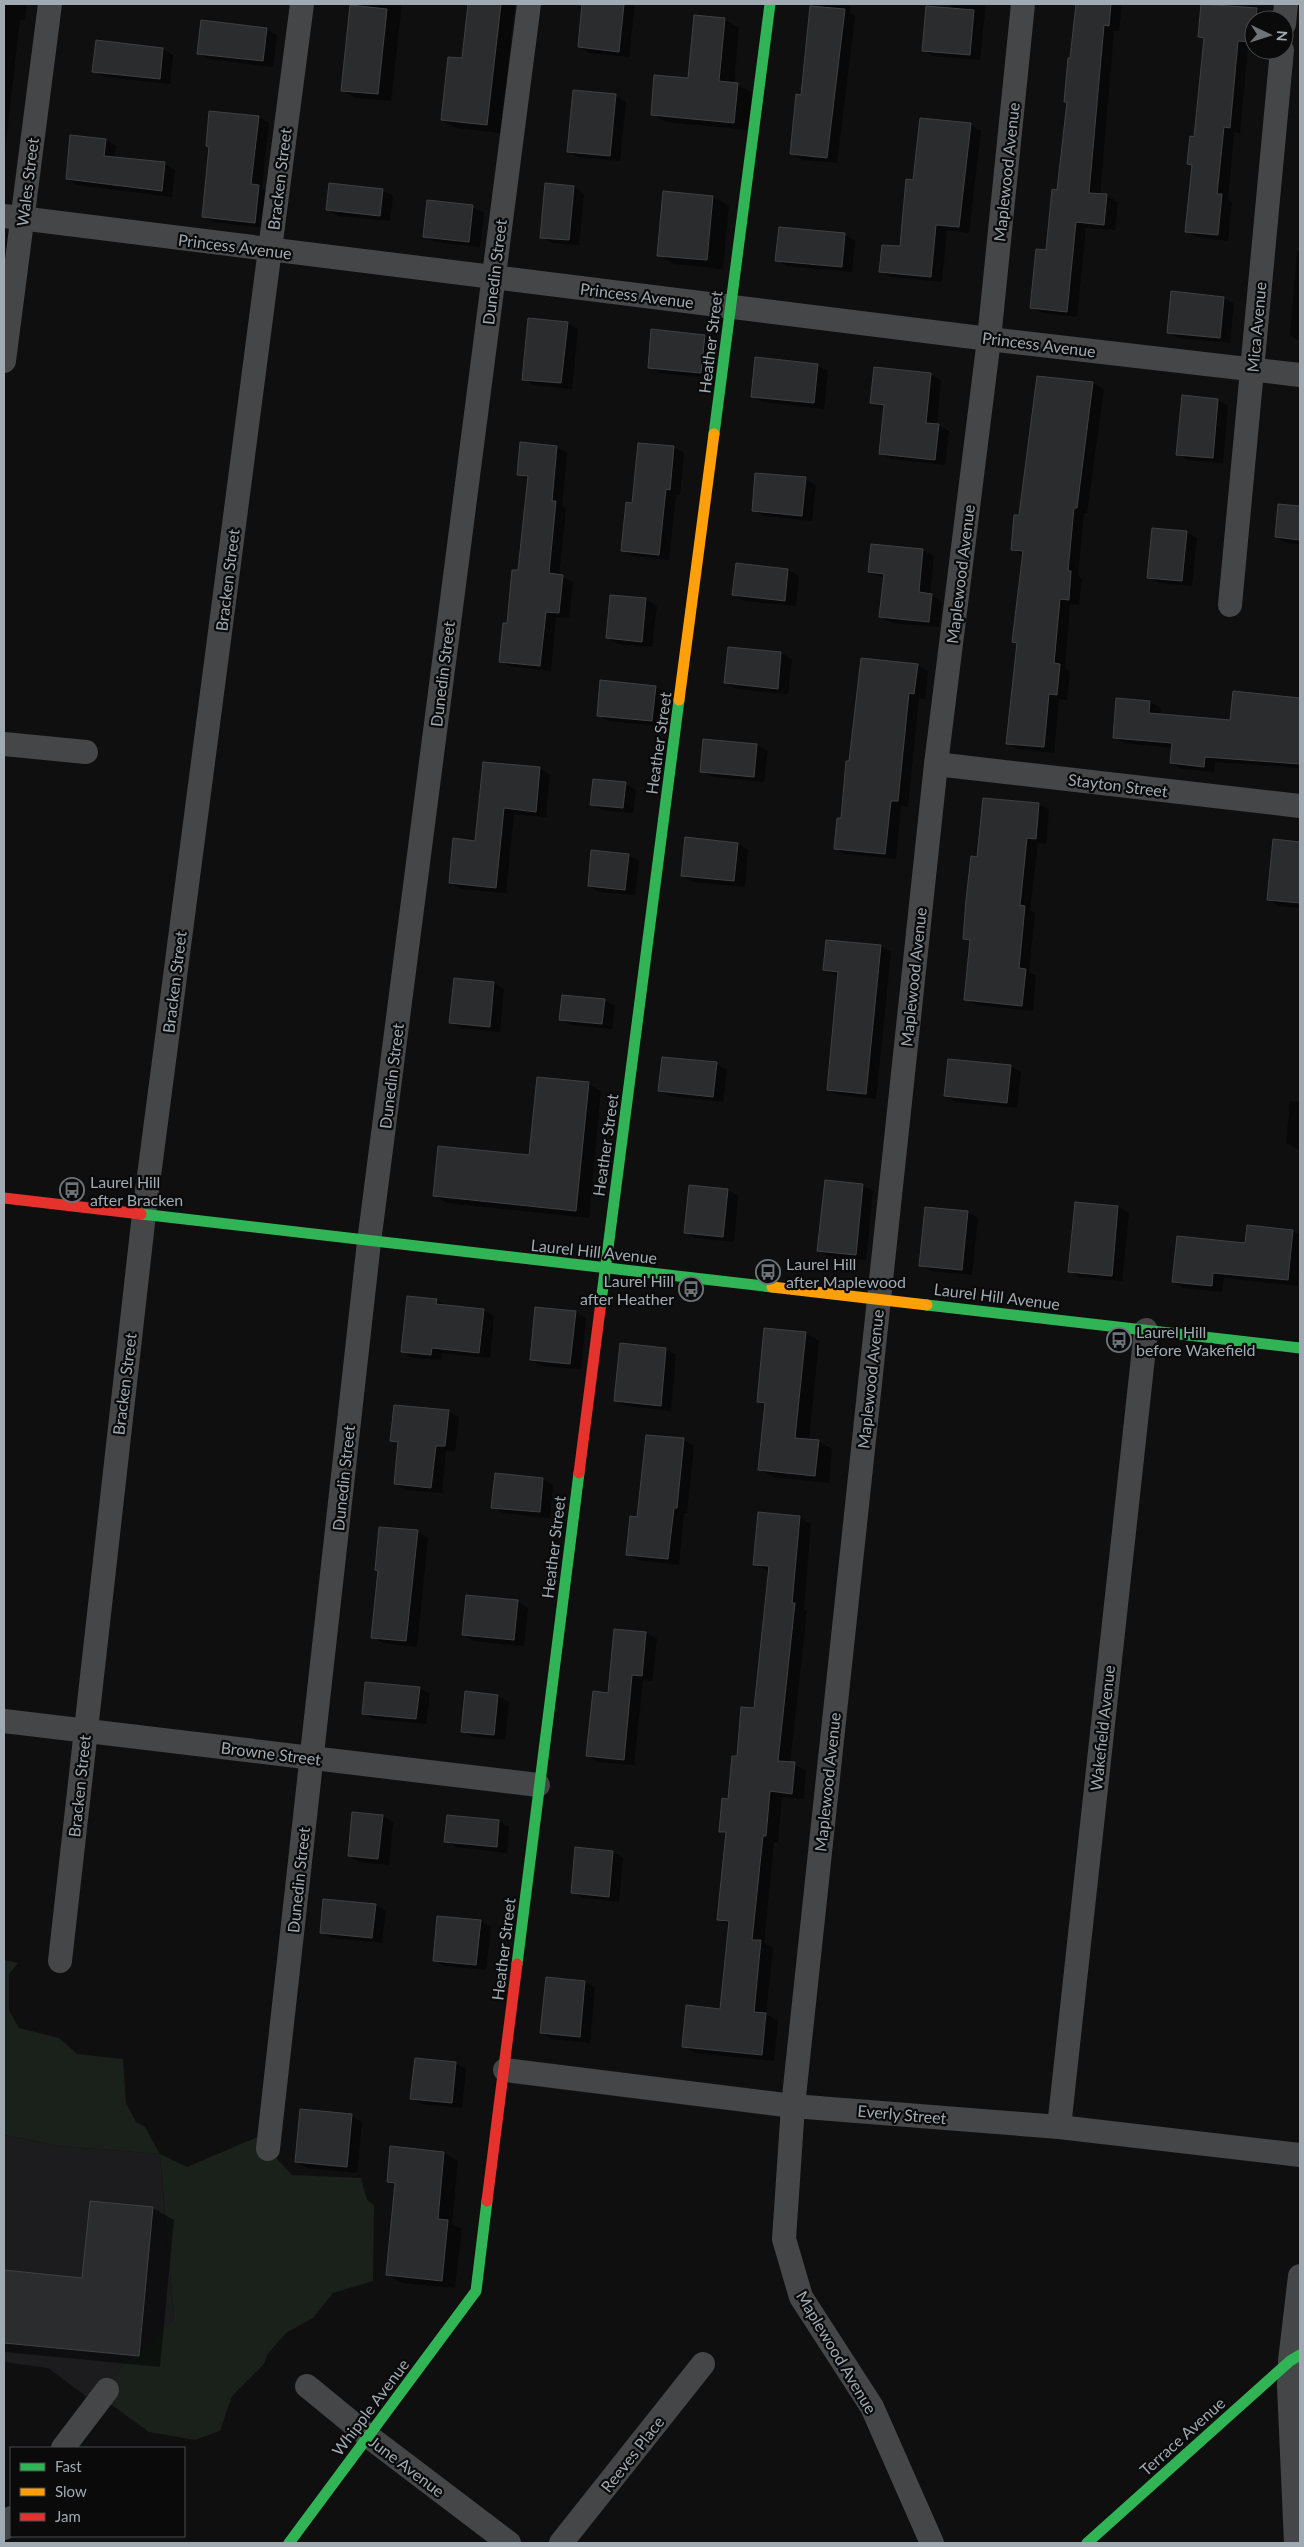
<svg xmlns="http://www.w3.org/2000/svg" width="1304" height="2547" viewBox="0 0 1304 2547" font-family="Lato,sans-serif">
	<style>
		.built { fill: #1c1c1e }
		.green { fill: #1a201a }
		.shadow { fill: #0007 }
		.building { fill: #2b2c2e; stroke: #3e4144 }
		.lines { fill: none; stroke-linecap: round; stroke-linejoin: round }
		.street { stroke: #444648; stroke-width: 24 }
		.fast { stroke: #30b455; stroke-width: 11 }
		.slow { stroke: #ff9f0a; stroke-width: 11 }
		.jam { stroke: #e5322d; stroke-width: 11 }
		.labels { text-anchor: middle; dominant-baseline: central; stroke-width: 4.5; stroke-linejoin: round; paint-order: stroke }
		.street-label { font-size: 16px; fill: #9faab2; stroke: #0a0a0b }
		.poi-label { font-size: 16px; fill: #9faab2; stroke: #0a0a0b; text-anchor: start }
	</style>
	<rect width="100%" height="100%" fill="#0f0f10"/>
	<polygon class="built" points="4,2135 59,2146 160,2154 174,2319 123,2365 102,2398 94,2402 48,2368 4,2362"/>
	<polygon class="green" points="4,1960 18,1963 9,1974 9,2010 19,2028 59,2038 77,2054 123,2059 126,2103 136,2122 145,2127 160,2154 187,2167 257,2137 292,2175 361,2178 367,2200 374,2205 373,2281 333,2293 313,2318 286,2333 267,2355 264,2364 232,2396 220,2431 195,2440 149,2432 102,2398 123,2365 174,2319 160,2154 59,2146 4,2135"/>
	<g class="shadow">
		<polygon points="4,4 27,4 25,20 20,20 4,160"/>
		<polygon points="351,4 402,4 391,101 356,98 342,90"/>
		<polygon points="469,4 515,4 500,133 456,128 442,120 463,60"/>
		<polygon points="583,4 635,4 629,57 590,53 579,47"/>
		<polygon points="814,4 850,4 850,13 855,16 837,163 802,160 792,153"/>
		<polygon points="952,4 986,4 980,60 933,56 923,50 951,9"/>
		<polygon points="1077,4 1122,4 1119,31 1114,31 1100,195 1107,196 1118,202 1115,230 1086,228 1077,317 1042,313 1031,307 1047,251 1058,191 1068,103 1065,101"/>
		<polygon points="1202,4 1257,9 1268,15 1267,20 1254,20 1254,47 1248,46 1240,133 1234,133 1228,199 1232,202 1228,241 1197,237 1187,231 1193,166 1188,163 1195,138 1205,40 1199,36"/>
		<polygon points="695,17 725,20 739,28 734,84 752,92 748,130 666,122 652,114 689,79"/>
		<polygon points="266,29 277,35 273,67 209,59 198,53"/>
		<polygon points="97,42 163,49 173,55 170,84 104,77 94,71"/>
		<polygon points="616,96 626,102 620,161 578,157 568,151"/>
		<polygon points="259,117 269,123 262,188 269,192 265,228 214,222 203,216"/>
		<polygon points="971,125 981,131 969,233 947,230 942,282 891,277 880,271 901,248 914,181"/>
		<polygon points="106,140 116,146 115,158 165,164 175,170 172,197 77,185 67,179"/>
		<polygon points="574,187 584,194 579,245 552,243 541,237"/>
		<polygon points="382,190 393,196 390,221 338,216 327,209"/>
		<polygon points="713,197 729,206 723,269 674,264 658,255"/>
		<polygon points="428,202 473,207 484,213 480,247 435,242 424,236"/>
		<polygon points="780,228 845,235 855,241 852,272 787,266 777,260"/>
		<polygon points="1297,251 1300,251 1300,341 1290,335"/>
		<polygon points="1224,298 1234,304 1230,343 1178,338 1168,332"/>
		<polygon points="567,323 578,329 572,389 534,385 523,379"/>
		<polygon points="704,336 715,342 711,378 659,373 649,367"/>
		<polygon points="817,365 828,371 824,409 763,402 752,396"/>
		<polygon points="930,374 941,380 937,425 949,431 945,465 891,459 880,453 885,409 871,402"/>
		<polygon points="1038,378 1093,383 1104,389 1087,513 1084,513 1078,576 1082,578 1079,605 1070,604 1065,668 1070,671 1067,700 1059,699 1054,753 1018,749 1007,743 1018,645 1013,641 1023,556 1012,549 1021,517"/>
		<polygon points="1183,397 1218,400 1228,406 1223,463 1188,460 1178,454"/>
		<polygon points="556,447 567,453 562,506 566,509 559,576 573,582 569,618 556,617 551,671 511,667 501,661 519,572 529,480 519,474"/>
		<polygon points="673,447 684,453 680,495 676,495 669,560 633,556 622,550 633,504"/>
		<polygon points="805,479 816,485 812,521 764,516 753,510"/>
		<polygon points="1279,505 1300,507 1300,544 1287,543 1276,537"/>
		<polygon points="1186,532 1197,538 1192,586 1159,583 1148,577"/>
		<polygon points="872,545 923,550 934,556 930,595 942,601 939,627 891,623 881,617 885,578 869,572"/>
		<polygon points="737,565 788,570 799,576 796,606 744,601 734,595"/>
		<polygon points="612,596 646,600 657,606 652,647 618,644 607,638"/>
		<polygon points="729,648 781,653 792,659 788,694 736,689 725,683"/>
		<polygon points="917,665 928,671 925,699 919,698 908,807 901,806 896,859 846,854 835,848 842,819 850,762"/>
		<polygon points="656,687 666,693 663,726 608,721 598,715"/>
		<polygon points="1234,692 1300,699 1300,768 1215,762 1214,772 1182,769 1171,763 1173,748 1125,743 1114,737 1118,699 1150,702 1161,708 1160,715 1231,722"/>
		<polygon points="704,740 757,745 768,751 764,782 712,777 701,771"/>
		<polygon points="484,763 540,768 550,775 546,817 514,814 506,893 461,889 450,883 476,842"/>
		<polygon points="625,784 636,790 633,813 602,810 592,804"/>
		<polygon points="1039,804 1049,810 1046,844 1038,843 1030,910 1035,913 1029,972 1036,976 1033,1011 976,1005 966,999 971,943 964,939 978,858"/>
		<polygon points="1274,841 1300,844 1300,908 1279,906 1269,900"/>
		<polygon points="738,844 748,850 745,887 693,882 682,875"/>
		<polygon points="628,855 639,861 635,895 599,892 589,886"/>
		<polygon points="880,946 891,952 876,1099 839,1095 828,1089 838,976 825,970"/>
		<polygon points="455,979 494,983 504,989 500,1032 461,1028 450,1022"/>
		<polygon points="604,1000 615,1006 612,1029 571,1025 561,1019"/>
		<polygon points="716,1064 727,1070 723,1102 670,1096 660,1090"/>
		<polygon points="1010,1066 1021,1072 1017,1108 956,1102 946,1096"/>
		<polygon points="588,1084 601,1091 589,1218 447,1203 434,1195 530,1157"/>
		<polygon points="1290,1101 1300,1102 1300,1150 1286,1143"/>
		<polygon points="862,1185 873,1191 866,1260 829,1256 818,1250"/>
		<polygon points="728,1190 738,1196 734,1242 696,1238 685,1232"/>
		<polygon points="1076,1203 1118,1207 1129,1213 1122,1281 1080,1277 1070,1271"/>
		<polygon points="967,1212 978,1218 972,1275 931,1271 921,1265"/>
		<polygon points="1293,1231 1300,1235 1298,1286 1224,1278 1222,1292 1184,1288 1173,1282 1246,1244"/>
		<polygon points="436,1300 447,1306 483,1310 494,1316 490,1358 442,1353 441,1360 413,1358 403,1352"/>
		<polygon points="575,1312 586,1318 581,1369 542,1366 531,1360"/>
		<polygon points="805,1333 819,1341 809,1440 818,1441 832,1449 829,1483 773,1477 759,1469 766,1406 758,1401"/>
		<polygon points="621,1344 666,1349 676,1355 671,1411 626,1406 615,1400"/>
		<polygon points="448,1411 459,1417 455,1452 446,1451 442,1493 406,1490 395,1484 399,1445 391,1440"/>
		<polygon points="683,1440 694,1446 687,1513 684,1513 679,1565 638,1560 628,1554 638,1518"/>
		<polygon points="543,1479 553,1485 550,1518 503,1513 493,1507"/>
		<polygon points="759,1513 800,1518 811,1524 804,1609 807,1611 790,1763 806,1770 804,1799 782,1797 778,1842 774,1842 764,1943 773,1948 766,2014 778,2021 774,2061 695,2053 683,2046 721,2010 730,1926 718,1919 727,1835 720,1831 738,1758 755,1710 769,1571 754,1564"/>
		<polygon points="417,1532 428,1538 417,1647 383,1643 373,1637"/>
		<polygon points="518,1602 528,1608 524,1646 473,1641 463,1634"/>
		<polygon points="616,1630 646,1633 657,1639 652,1681 643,1680 634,1765 598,1762 588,1756 609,1694"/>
		<polygon points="419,1688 430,1694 426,1724 374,1719 363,1713"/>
		<polygon points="466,1693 498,1696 509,1702 505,1740 473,1737 462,1731"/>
		<polygon points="382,1816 393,1822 389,1865 360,1862 349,1856"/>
		<polygon points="499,1821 509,1827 507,1853 456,1847 446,1841"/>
		<polygon points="613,1852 623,1858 619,1902 583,1898 572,1892"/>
		<polygon points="375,1905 386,1911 382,1943 332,1938 321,1932"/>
		<polygon points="480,1921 491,1927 486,1970 445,1966 434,1960"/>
		<polygon points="547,1978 585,1982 595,1988 590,2043 552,2039 542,2033"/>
		<polygon points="455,2063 466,2069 462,2108 422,2104 412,2098"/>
		<polygon points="351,2116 362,2122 357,2173 307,2168 296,2162"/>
		<polygon points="444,2153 458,2161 452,2224 462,2229 455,2288 402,2283 388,2274 396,2186 388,2181"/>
		<polygon points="153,2208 174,2220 160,2367 4,2352 4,2271 83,2279"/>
	</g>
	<g class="building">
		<polygon points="468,4 501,4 487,125 441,120 448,57 462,58"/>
		<polygon points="582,4 624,4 619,52 578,47"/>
		<polygon points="1076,4 1111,4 1109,26 1104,25 1089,193 1107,194 1104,225 1076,222 1067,312 1030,308 1036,249 1046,250 1052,189 1057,190 1067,102 1064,102 1068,58 1070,58"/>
		<polygon points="1201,4 1257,8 1256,20 1254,20 1253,42 1238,41 1230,128 1224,127 1217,194 1222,194 1218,235 1185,232 1192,165 1187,164 1190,136 1194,137 1204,38 1198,37"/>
		<polygon points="350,5 387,9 378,94 341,91"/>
		<polygon points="810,6 845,9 827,158 790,154 796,94 801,95"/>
		<polygon points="926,6 974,10 970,55 922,51"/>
		<polygon points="694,15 725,18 719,81 738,83 734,123 651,115 654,75 688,78"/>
		<polygon points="201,20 267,28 263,61 197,54"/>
		<polygon points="96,40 163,48 160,79 92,72"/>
		<polygon points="573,90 616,94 610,156 567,152"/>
		<polygon points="209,111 259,116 251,184 259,185 255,223 202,217 209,147 206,146"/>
		<polygon points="920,118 971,123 959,227 936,225 931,277 879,272 882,245 900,246 906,179 913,180"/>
		<polygon points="70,135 106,139 104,156 165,162 162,191 66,179"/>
		<polygon points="329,183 383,189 380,216 326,210"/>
		<polygon points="545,183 574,186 569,240 540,238"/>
		<polygon points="663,191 713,196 707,260 657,256"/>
		<polygon points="427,200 473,205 469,242 423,237"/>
		<polygon points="779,227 845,233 842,267 775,261"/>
		<polygon points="1171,291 1224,297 1220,338 1167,333"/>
		<polygon points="528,318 568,322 561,383 522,380"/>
		<polygon points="651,329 705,335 701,373 648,368"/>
		<polygon points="755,357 818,364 814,403 751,397"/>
		<polygon points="874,367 931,373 926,423 939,424 935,460 879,454 884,405 870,403"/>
		<polygon points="1037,376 1093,382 1077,508 1074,508 1068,571 1071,571 1069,600 1060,599 1054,663 1060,664 1057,695 1049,694 1044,747 1006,744 1017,643 1012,642 1023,551 1011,550 1014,515 1019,515"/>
		<polygon points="1182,395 1218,399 1213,458 1176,455"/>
		<polygon points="520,442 557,446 552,501 556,501 549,573 563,575 559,613 546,612 540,666 499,662 503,623 507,623 512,570 518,570 528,476 517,475"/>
		<polygon points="638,443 674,446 670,490 666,489 659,555 621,551 626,502 632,503"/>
		<polygon points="755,473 806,477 802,516 752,511"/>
		<polygon points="1278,504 1300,506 1300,540 1275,537"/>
		<polygon points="1152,528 1187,531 1182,581 1147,578"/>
		<polygon points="871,544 923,549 919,592 932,594 929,622 879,617 884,574 868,572"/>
		<polygon points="736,563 788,569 785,601 732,595"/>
		<polygon points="610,595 646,598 642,642 606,638"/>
		<polygon points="728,647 781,652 778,689 724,683"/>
		<polygon points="861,658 918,664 914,694 909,693 898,801 891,801 885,854 834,849 837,818 841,818 846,761 849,761"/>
		<polygon points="600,680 656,686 652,721 597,716"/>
		<polygon points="1233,691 1300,698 1300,764 1205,757 1204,767 1170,763 1172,743 1113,738 1116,698 1150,701 1149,713 1230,720"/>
		<polygon points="703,739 757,744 754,777 700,772"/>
		<polygon points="483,762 540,767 536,812 504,808 496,888 449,883 453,838 475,841"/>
		<polygon points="593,779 626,782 623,808 590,805"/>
		<polygon points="983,798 1039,803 1036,839 1027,838 1020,905 1025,906 1019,968 1026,969 1022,1006 964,1000 970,940 963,939 966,900 971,856 977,857"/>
		<polygon points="685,837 738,843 734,881 681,876"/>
		<polygon points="1273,839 1300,842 1300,903 1267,900"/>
		<polygon points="591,850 629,854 625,890 588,886"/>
		<polygon points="826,940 881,945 866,1094 827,1090 838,972 823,970"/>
		<polygon points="454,978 494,982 490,1027 449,1023"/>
		<polygon points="562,995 605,999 602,1024 559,1020"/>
		<polygon points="662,1057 717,1062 713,1097 658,1091"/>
		<polygon points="948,1059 1011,1065 1007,1103 944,1096"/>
		<polygon points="537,1077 589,1082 576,1211 433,1196 438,1146 529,1155"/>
		<polygon points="825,1180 863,1184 856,1255 817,1251"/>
		<polygon points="689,1185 728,1189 723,1237 684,1233"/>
		<polygon points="1075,1202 1118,1206 1112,1276 1068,1272"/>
		<polygon points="925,1207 968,1211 962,1270 919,1266"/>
		<polygon points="1247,1225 1293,1230 1288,1280 1213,1273 1212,1286 1172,1282 1177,1236 1245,1243"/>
		<polygon points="407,1296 437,1299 436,1304 484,1309 479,1353 432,1348 431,1355 401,1352"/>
		<polygon points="535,1307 576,1311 570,1364 530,1360"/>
		<polygon points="764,1328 806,1332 795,1438 819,1440 815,1476 758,1470 765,1403 757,1402"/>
		<polygon points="620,1343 666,1348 661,1406 614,1401"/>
		<polygon points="394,1405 449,1410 445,1446 436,1446 431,1488 394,1484 398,1442 390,1441"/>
		<polygon points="646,1435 684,1438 677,1508 674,1508 668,1559 626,1555 630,1516 637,1517"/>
		<polygon points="495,1473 543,1478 540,1512 491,1508"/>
		<polygon points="758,1512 800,1516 792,1603 795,1603 778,1761 795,1762 792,1794 770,1791 766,1836 763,1836 752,1940 761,1940 754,2012 766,2013 762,2055 682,2047 686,2005 720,2009 729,1921 717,1920 726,1832 719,1832 722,1798 728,1799 732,1756 737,1756 741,1707 754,1708 769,1566 753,1565"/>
		<polygon points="379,1527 418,1530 406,1641 371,1638 378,1571 375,1570"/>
		<polygon points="466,1595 518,1600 514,1640 462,1635"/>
		<polygon points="614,1629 646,1632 642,1676 632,1675 624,1760 586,1756 593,1691 608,1693"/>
		<polygon points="365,1682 420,1687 416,1719 362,1714"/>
		<polygon points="465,1691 498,1695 494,1735 461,1732"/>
		<polygon points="352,1812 383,1815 378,1859 348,1856"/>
		<polygon points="447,1815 499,1820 497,1847 444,1842"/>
		<polygon points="575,1847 613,1851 609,1897 571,1893"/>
		<polygon points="323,1899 376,1904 372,1938 320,1933"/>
		<polygon points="437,1916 481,1920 476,1965 433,1961"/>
		<polygon points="546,1977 585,1981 580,2037 540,2033"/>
		<polygon points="415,2058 456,2062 452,2103 410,2099"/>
		<polygon points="300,2109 352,2114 347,2167 295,2162"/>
		<polygon points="390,2146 444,2152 438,2219 448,2220 442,2281 386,2275 395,2183 387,2182"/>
		<polygon points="90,2201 153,2207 139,2356 4,2343 4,2270 82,2278"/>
	</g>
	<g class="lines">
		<g class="street">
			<polyline points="1284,24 1286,4"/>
			<polyline points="4,216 989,339 1300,375"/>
			<polyline points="4,361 50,4"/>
			<polyline points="1230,605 1282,50"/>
			<polyline points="4,744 86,752"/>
			<polyline points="936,764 1300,806"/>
			<polyline points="4,1721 538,1785"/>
			<polyline points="60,1961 144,1214 302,4"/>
			<polyline points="505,2070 793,2106 1059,2127 1300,2155"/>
			<polyline points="1059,2127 1146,1330"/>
			<polyline points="268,2149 369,1242 529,4"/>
			<polyline points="307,2386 368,2436 509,2543"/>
			<polyline points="63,2448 107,2390"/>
			<polyline points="4,2528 11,2518"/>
			<polyline points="561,2543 703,2364"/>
			<polyline points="932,2543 872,2407 801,2297 784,2239 793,2106 936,764 989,339 1023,4"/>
			<polyline points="1296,2543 1289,2386 1290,2361 1300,2276"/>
		</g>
		<g class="fast">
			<polyline points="714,434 770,4"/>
			<polyline points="141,1214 772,1287"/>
			<polyline points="601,1302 679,700"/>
			<polyline points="927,1305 1300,1348"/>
			<polyline points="517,1964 579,1473"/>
			<polyline points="289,2543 476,2291 487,2201"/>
			<polyline points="1087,2543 1290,2361 1300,2355"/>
		</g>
		<g class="slow">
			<polyline points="679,700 714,434"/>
			<polyline points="772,1287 927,1305"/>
		</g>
		<g class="jam">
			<polyline points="4,1198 141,1214"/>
			<polyline points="579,1473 601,1302"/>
			<polyline points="487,2201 517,1964"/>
		</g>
	</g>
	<defs>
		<symbol id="bus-ring" viewBox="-11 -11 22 22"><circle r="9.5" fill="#0a0a0b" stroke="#6d7479" stroke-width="1.5"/><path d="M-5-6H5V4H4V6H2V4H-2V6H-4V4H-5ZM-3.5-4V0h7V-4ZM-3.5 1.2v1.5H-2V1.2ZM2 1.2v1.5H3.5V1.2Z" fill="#6d7479"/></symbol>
	</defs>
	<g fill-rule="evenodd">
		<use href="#bus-ring" x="58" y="1176" width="28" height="28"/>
		<use href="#bus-ring" x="754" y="1258" width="28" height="28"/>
		<use href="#bus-ring" x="677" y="1275" width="28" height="28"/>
		<use href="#bus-ring" x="1105" y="1326" width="28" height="28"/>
	</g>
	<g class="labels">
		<g class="street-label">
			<text transform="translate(1006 172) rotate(-84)">Maplewood Avenue</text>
			<text transform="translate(279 179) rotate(-83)">Bracken Street</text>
			<text transform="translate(27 182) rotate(-83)">Wales Street</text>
			<text transform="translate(235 246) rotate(7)">Princess Avenue</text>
			<text transform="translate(494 272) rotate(-83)">Dunedin Street</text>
			<text transform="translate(637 295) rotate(7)">Princess Avenue</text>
			<text transform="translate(1256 327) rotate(-85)">Mica Avenue</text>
			<text transform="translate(710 342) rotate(-83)">Heather Street</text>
			<text transform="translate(1039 344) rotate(7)">Princess Avenue</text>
			<text transform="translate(960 574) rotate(-83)">Maplewood Avenue</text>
			<text transform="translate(227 580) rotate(-83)">Bracken Street</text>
			<text transform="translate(442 674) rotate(-83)">Dunedin Street</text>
			<text transform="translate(658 743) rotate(-82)">Heather Street</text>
			<text transform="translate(1118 785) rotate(7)">Stayton Street</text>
			<text transform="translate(913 977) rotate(-84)">Maplewood Avenue</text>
			<text transform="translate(174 982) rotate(-83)">Bracken Street</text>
			<text transform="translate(391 1076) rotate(-83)">Dunedin Street</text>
			<text transform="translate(605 1145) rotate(-82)">Heather Street</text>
			<text transform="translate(594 1251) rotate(6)">Laurel Hill Avenue</text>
			<text transform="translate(997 1296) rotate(7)">Laurel Hill Avenue</text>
			<text transform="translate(870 1379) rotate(-84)">Maplewood Avenue</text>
			<text transform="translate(124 1384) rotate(-83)">Bracken Street</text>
			<text transform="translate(343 1478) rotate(-84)">Dunedin Street</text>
			<text transform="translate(553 1547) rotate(-83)">Heather Street</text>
			<text transform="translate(1102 1728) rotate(-84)">Wakefield Avenue</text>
			<text transform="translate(271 1753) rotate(7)">Browne Street</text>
			<text transform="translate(827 1782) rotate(-84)">Maplewood Avenue</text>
			<text transform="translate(79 1786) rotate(-84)">Bracken Street</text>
			<text transform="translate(298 1880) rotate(-84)">Dunedin Street</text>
			<text transform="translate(503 1949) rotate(-83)">Heather Street</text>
			<text transform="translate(902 2114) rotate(5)">Everly Street</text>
			<text transform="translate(837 2352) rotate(59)">Maplewood Avenue</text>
			<text transform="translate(370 2407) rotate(-53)">Whipple Avenue</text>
			<text transform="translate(1182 2436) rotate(-42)">Terrace Avenue</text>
			<text transform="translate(632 2454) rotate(-52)">Reeves Place</text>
			<text transform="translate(407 2466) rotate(37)">June Avenue</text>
		</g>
		<g class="poi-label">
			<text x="90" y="1181">Laurel Hill<tspan x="90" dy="18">after Bracken</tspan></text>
			<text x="786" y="1263">Laurel Hill<tspan x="786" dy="18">after Maplewood</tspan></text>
			<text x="674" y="1280" text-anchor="end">Laurel Hill<tspan x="674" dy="18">after Heather</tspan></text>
			<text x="1136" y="1331">Laurel Hill<tspan x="1136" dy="18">before Wakefield</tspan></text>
		</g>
	</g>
	<rect width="1304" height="2547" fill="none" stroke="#9faab2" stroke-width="10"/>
	<rect x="10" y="2447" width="175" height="90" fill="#0a0a0b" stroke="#464a4e"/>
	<rect x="20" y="2463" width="25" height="8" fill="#30b455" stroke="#464a4e"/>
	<text x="55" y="2472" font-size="15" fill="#9faab2">Fast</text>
	<rect x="20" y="2488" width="25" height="8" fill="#ff9f0a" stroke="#464a4e"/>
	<text x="55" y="2497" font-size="15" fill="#9faab2">Slow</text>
	<rect x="20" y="2513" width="25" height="8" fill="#e5322d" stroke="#464a4e"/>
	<text x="55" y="2522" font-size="15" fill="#9faab2">Jam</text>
	<g transform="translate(1269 35) rotate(94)"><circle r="24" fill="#0a0a0b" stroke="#464a4e"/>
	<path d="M0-4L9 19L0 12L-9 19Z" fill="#6d7479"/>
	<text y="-8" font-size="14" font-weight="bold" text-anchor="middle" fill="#9faab2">N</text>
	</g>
</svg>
